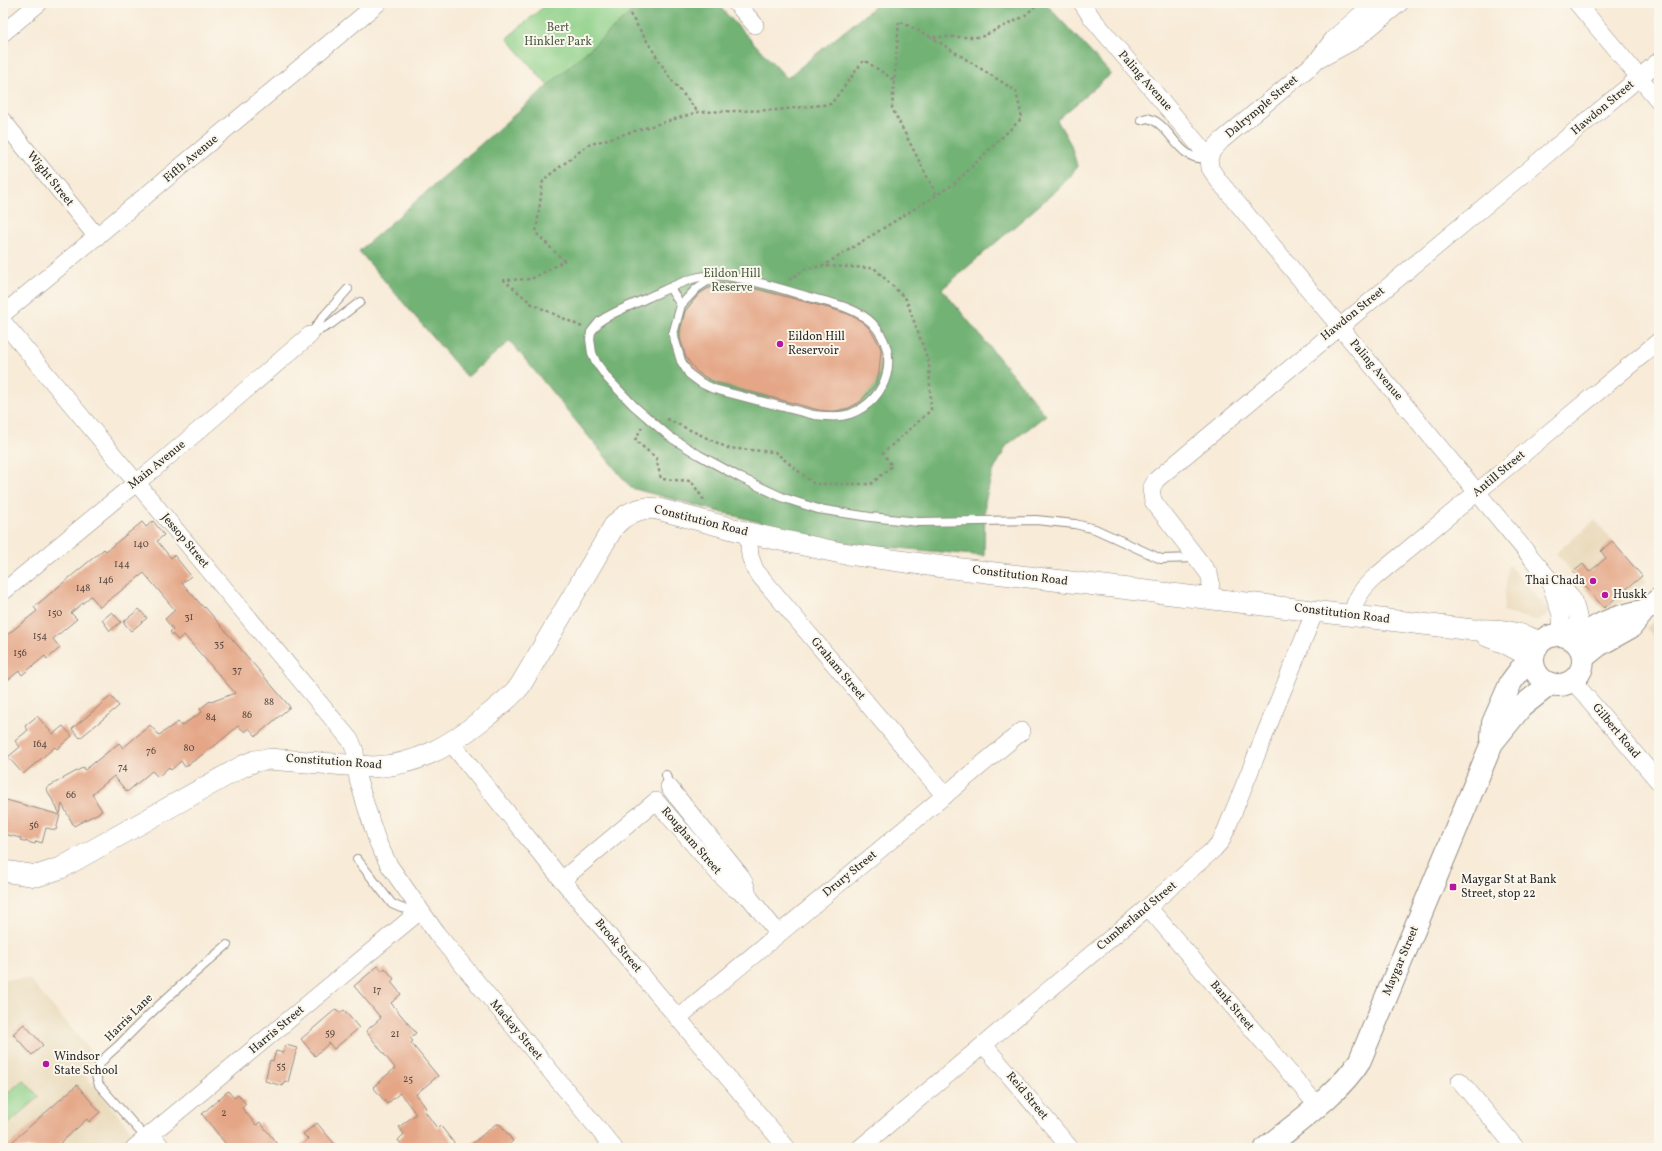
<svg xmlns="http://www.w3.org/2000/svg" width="1662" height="1151" viewBox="0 0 1662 1151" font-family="Vollkorn,serif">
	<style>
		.built { fill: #e9d9ba }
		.green { fill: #8ed088; stroke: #5c7e5a }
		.forest { fill: #72b274; stroke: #4e6e50 }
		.building { fill: #e4a686 }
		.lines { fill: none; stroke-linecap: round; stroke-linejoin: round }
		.service-casing { stroke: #928b82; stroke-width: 10 }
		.minor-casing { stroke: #928b82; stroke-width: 18 }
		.tertiary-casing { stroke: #928b82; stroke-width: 22 }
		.secondary-casing { stroke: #928b82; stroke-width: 24 }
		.path { stroke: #928b82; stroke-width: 2.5; stroke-dasharray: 3 3; stroke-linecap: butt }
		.service { stroke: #fff; stroke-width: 8 }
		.minor { stroke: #fff; stroke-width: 17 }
		.tertiary { stroke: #fff; stroke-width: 21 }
		.secondary { stroke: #fff; stroke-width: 22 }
		.poi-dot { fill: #b5179e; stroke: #fbf7ec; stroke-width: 1.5 }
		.labels { text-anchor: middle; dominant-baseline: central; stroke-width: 4; stroke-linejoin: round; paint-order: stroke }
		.number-label { font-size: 10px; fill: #594a42 }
		.park-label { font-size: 12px; fill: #495d47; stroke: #fbf7ec }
		.street-label { font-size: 12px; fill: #2b2b2b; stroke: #fbf7ec }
		.poi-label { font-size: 12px; fill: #2b2b2b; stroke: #fbf7ec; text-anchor: start }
	</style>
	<rect width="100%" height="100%" fill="#fbf7ec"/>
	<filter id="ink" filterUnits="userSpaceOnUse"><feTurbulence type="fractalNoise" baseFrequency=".025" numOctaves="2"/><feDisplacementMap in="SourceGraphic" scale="8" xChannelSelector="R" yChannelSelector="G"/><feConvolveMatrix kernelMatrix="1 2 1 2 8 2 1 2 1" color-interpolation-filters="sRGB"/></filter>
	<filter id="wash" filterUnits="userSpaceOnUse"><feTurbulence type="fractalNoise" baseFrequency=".012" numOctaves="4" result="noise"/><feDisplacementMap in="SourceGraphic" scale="16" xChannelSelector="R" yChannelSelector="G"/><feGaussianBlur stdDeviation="0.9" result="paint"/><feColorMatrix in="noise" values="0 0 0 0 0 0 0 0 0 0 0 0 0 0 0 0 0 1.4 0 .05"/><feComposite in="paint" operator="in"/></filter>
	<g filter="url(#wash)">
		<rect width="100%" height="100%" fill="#f8ebd8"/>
		<g class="built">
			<polygon points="1595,520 1647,582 1611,609 1603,610 1556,553"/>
			<polygon points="1508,564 1550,611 1539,621 1503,612"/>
			<polygon points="1659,617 1659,644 1646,628"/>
			<polygon points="3,979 29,979 95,1056 82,1071 133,1133 115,1148 3,1148"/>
		</g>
		<g class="green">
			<polygon points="548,3 642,3 548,86 507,38"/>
			<polygon points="23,1080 39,1097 3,1129 3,1097"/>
		</g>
		<polygon class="forest" points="642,3 716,3 787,78 879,3 1045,3 1111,74 1057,120 1071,145 1077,166 1070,177 1058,189 942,289 1046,415 1007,445 992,474 985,502 984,556 833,542 631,488 510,341 467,377 359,251"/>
		<g id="blocks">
			<g class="building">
				<polygon points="728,283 742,285 832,309 848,314 861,321 868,327 875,337 881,349 879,373 875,385 860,402 849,408 836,411 827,411 819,410 714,382 705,377 696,371 686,357 680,338 680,330 685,311 699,294 707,289 718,284"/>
				<polygon points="153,521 164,535 157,541 171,558 174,555 191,576 182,583 204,608 205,607 290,707 256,736 249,728 245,732 238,726 217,744 185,767 181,761 171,770 169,767 158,777 152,771 127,792 114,776 92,794 102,811 74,826 62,804 60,814 46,788 84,767 85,770 119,743 123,748 150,725 159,735 178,722 181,726 202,712 200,709 210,701 211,702 235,693 184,635 178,640 170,632 173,629 165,619 175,610 144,573 100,607 91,596 71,613 77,619 53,639 60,648 47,659 45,656 22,675 19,671 3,684 3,638 37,611 34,607 104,549 106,551 142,522 146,527"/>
				<polygon points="1612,541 1642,576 1604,608 1573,572 1583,564 1589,572 1606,558 1601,551"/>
				<polygon points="139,609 147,618 131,631 123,622"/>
				<polygon points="112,612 121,622 110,631 102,620"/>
				<polygon points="111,696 119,706 80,738 72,729"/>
				<polygon points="37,716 53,734 63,726 72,736 57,749 55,747 23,774 8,757 20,747 15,741 28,730 25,726"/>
				<polygon points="3,799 60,815 56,830 46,828 42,843 36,841 35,844 20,840 21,838 3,834"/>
				<polygon points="378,966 382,971 385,968 394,979 391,982 401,994 391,1003 416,1033 410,1038 413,1041 411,1043 438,1076 416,1094 426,1108 424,1110 437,1128 440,1125 458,1148 404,1148 398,1140 404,1134 399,1127 416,1114 400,1093 387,1104 373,1087 395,1068 366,1031 381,1018 354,986"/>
				<polygon points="336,1009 340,1013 344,1010 359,1028 334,1049 329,1043 315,1056 301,1039"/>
				<polygon points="24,1024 43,1045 32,1055 13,1034"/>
				<polygon points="286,1045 297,1048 288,1082 284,1081 283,1086 265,1081 270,1060 273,1061 276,1051 283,1053"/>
				<polygon points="77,1085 100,1112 89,1122 87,1119 55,1148 5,1148"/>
				<polygon points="228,1091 234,1098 238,1095 246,1104 242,1108 256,1125 260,1122 280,1148 229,1148 202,1114"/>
				<polygon points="317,1123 338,1148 297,1148 308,1139 303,1134"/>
				<polygon points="497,1123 498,1125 500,1124 513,1141 505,1148 467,1148"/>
			</g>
		</g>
	</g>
	<g filter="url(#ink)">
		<use href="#blocks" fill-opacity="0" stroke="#928b82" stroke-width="1"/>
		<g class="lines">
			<defs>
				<g id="service">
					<path d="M1141 120 1147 118C1172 123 1177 163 1208 158"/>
					<path d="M717 275 697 288 681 305 673 334 681 361 689 374 701 383 714 389 814 415C825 416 838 418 850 414 888 400 902 354 872 323 856 307 830 303 809 297 780 289 728 270 699 277 682 281 665 290 649 297 633 305 615 311 600 321L591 332 590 339 592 353 596 362 608 379 634 406 670 437 699 455 741 478 784 498 818 509 870 517 919 522 1036 520 1075 524 1095 529 1161 559 1197 558"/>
					<polyline points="670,288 681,305"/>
					<polyline points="348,289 323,317 310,335 331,324 360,302"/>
					<polyline points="666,775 669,787"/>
					<polyline points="357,859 392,904 401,908 419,911"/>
					<path d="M146 1138 99 1085C97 1080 95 1075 97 1070 100 1060 111 1052 119 1045 153 1009 190 977 227 945"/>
				</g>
				<g id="minor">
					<polyline points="736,3 755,25"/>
					<path d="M1082 3 1092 18 1197 143 1209 158 1210 168 1218 180 1549 579C1571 592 1574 596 1579 621L1570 637"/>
					<polyline points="1577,3 1659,101"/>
					<polyline points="3,33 39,3"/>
					<polyline points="1319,58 1334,38 1374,3"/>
					<polyline points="3,121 97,237"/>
					<polyline points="1209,158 1213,150 1221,141 1318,60 1355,40 1400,3"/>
					<polyline points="3,314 378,3"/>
					<polyline points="3,322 351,741 355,751 358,780 371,822 378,843 389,865 437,934 614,1148"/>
					<polyline points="748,533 750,556 755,570 945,796"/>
					<polyline points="1549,579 1561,615 1562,634"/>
					<polyline points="3,592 116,499 156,467 310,335"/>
					<polyline points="1209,598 1211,582 1209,574 1153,501 1151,489 1156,480 1659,61"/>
					<path d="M1352 616C1355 598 1362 589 1375 577L1659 341"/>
					<polyline points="1573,681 1659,782"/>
					<polyline points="451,743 562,880 787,1148"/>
					<polyline points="669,787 740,875 745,884 749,897"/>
					<polyline points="562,880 656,801 718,873 734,888 749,897 778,933"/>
					<polyline points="1148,907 1317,1105"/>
					<polyline points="678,1018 1022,731"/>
					<polyline points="984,1045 1070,1148"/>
					<polyline points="1460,1081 1516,1148"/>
					<polyline points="151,1134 162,1148"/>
					<polyline points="134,1148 420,911"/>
					<polyline points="860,1148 1148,907 1214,849 1221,841 1226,830 1315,611"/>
				</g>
				<g id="tertiary">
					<polyline points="1487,636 1505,643 1533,658"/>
					<path d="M3 871 37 876 61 868 243 766 255 761 268 759 373 767C418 765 449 746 483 719 496 709 509 699 520 686L614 526C626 513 640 506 658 509L748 533 841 553 936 566 1473 630C1499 629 1516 631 1540 642"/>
				</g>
				<g id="secondary">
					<circle cx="1558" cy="660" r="25"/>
					<path d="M1575 641C1594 625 1619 615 1643 611"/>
					<polyline points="1584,657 1599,645 1631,627 1644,611 1659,599"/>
					<polyline points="1492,738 1493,723 1511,682 1520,670 1533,663"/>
					<path d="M1266 1148C1295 1124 1341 1092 1360 1060L1492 743 1521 707 1550 684"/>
				</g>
			</defs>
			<use href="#service" class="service-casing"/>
			<use href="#minor" class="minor-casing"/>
			<use href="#tertiary" class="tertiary-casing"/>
			<use href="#secondary" class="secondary-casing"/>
			<g class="path">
				<polyline points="630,14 670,78 698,112"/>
				<polyline points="936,194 892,108 899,21 931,37 981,37 1023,17 1039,3"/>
				<polyline points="789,280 805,269 823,266 954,184 1022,118 1016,91 931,37"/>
				<polyline points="582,327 532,304 504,280 531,279 564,261 536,233 543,180 588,145 698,112 777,110 831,104 864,60 894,80"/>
				<polyline points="667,419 728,448 775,452 814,484 871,484 892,466 883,453 931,410 929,363 906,299 874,268 823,266"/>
				<polyline points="642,427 635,440 656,458 661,479 691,481 706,503"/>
			</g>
			<use href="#service" class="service"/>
			<use href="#minor" class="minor"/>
			<use href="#tertiary" class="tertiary"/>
			<use href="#secondary" class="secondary"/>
		</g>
	</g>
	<g class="poi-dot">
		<circle cx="780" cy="344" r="4"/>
		<circle cx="1593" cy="581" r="4"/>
		<circle cx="1605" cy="595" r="4"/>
		<rect x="1449" y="883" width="8" height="8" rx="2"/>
		<circle cx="46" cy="1064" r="4"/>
	</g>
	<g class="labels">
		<g class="number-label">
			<text x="141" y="544">140</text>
			<text x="122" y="564">144</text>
			<text x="106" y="580">146</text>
			<text x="83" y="588">148</text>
			<text x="55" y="613">150</text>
			<text x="189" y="617">31</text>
			<text x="40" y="636">154</text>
			<text x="219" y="644">35</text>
			<text x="20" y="653">156</text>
			<text x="237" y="670">37</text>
			<text x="269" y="702">88</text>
			<text x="247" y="715">86</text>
			<text x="211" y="717">84</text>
			<text x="40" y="744">164</text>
			<text x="189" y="748">80</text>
			<text x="151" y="751">76</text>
			<text x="123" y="767">74</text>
			<text x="71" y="795">66</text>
			<text x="34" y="825">56</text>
			<text x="377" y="990">17</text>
			<text x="330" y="1033">59</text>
			<text x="395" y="1034">21</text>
			<text x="281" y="1066">55</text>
			<text x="408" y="1079">25</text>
			<text x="224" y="1113">2</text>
		</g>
		<g class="park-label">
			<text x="558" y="28">Bert<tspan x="558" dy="14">Hinkler Park</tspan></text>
			<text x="732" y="274">Eildon Hill<tspan x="732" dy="14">Reserve</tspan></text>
		</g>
		<g class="street-label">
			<text transform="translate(1145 81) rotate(49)">Paling Avenue</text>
			<text transform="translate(1262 107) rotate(-40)">Dalrymple Street</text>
			<text transform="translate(1603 108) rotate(-40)">Hawdon Street</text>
			<text transform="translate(191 159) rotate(-40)">Fifth Avenue</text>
			<text transform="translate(50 179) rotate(51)">Wight Street</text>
			<text transform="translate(1353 314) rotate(-39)">Hawdon Street</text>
			<text transform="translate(1376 370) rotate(50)">Paling Avenue</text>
			<text transform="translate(157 465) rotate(-39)">Main Avenue</text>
			<text transform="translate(1499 474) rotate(-40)">Antill Street</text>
			<text transform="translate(701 521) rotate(14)">Constitution Road</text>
			<text transform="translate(185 541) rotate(50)">Jessop Street</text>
			<text transform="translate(1020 576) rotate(7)">Constitution Road</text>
			<text transform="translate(1342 614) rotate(7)">Constitution Road</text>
			<text transform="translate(838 669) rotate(50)">Graham Street</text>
			<text transform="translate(1616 731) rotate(50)">Gilbert Road</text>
			<text transform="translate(334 762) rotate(4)">Constitution Road</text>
			<text transform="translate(691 841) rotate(49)">Rougham Street</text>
			<text transform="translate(850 874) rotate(-39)">Drury Street</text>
			<text transform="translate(1137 916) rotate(-40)">Cumberland Street</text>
			<text transform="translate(618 946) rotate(50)">Brook Street</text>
			<text transform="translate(1401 961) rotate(-67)">Maygar Street</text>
			<text transform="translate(1232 1006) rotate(50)">Bank Street</text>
			<text transform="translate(129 1018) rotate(-45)">Harris Lane</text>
			<text transform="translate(277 1030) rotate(-40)">Harris Street</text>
			<text transform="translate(516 1030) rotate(50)">Mackay Street</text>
			<text transform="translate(1027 1096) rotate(50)">Reid Street</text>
		</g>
		<g class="poi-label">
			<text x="788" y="337">Eildon Hill<tspan x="788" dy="14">Reservoir</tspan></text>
			<text x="1585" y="581" text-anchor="end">Thai Chada</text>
			<text x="1613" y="595">Huskk</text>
			<text x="1461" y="880">Maygar St at Bank<tspan x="1461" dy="14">Street, stop 22</tspan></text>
			<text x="54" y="1057">Windsor<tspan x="54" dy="14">State School</tspan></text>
		</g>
	</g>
	<rect width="1662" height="1151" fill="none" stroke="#fbf7ec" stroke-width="16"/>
</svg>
